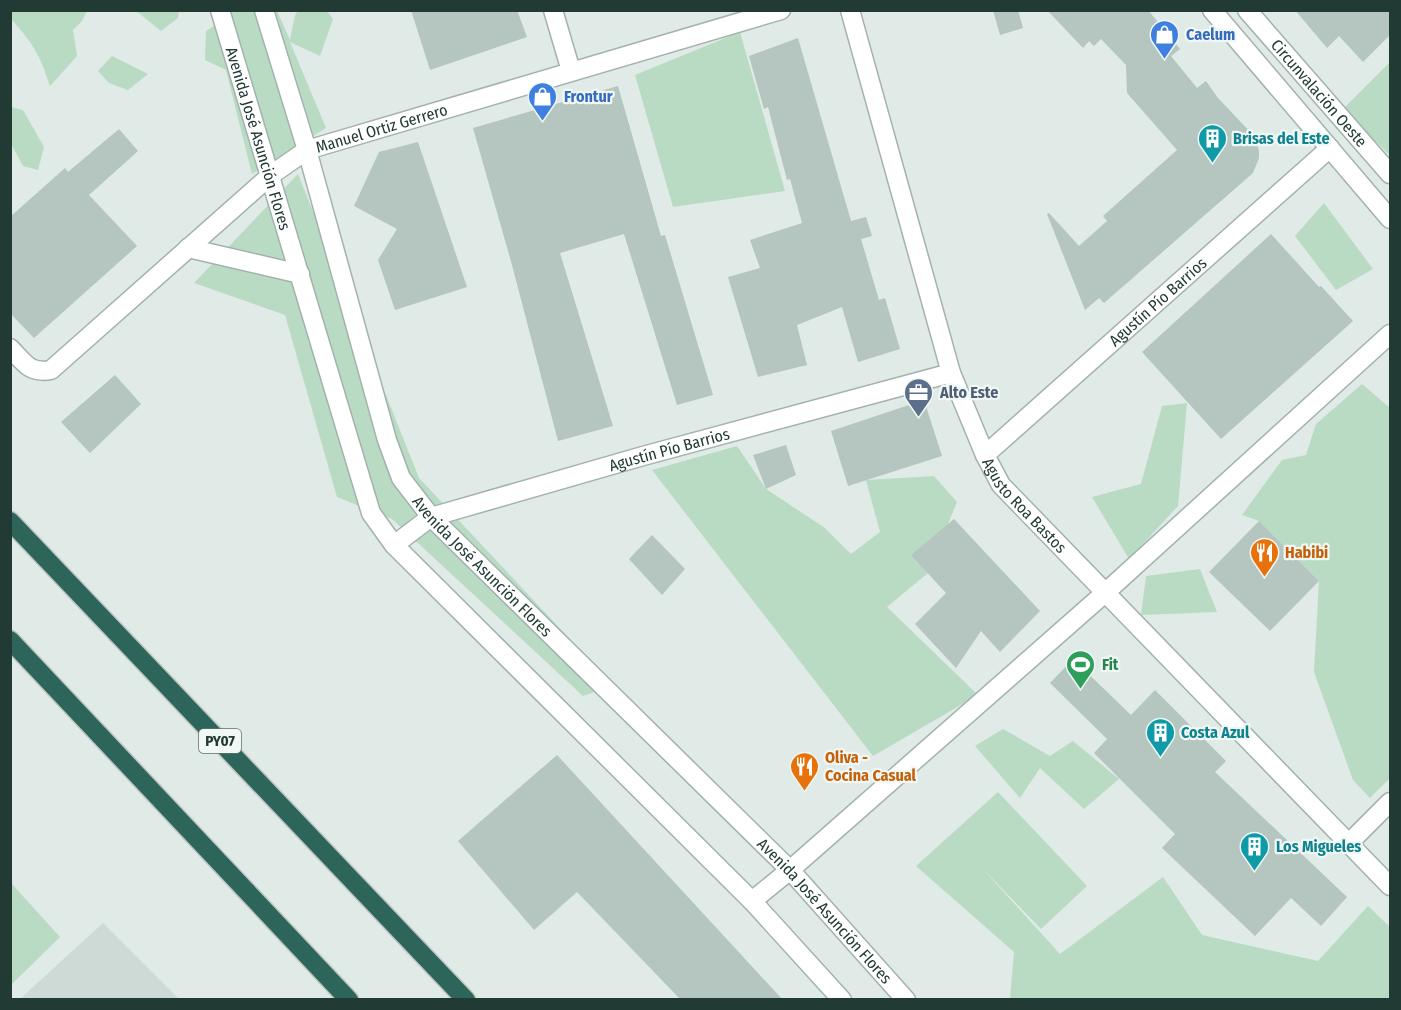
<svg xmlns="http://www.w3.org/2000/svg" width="1401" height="1010" viewBox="0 0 1401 1010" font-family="'Fira Sans Condensed',sans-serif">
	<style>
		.built { fill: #cedad5 }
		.green { fill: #b9dbc3 }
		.building { fill: #b5c5bf }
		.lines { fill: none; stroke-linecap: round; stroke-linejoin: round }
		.street-casing { stroke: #a3b2ad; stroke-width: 21 }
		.highway-casing { stroke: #bcc4c2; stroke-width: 21 }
		.street { stroke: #fff; stroke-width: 18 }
		.highway { stroke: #2e655b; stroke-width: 18 }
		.labels { text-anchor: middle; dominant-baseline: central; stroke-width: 4.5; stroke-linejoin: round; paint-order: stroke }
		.shield { fill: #f0f7f4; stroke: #5f736e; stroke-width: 1.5 }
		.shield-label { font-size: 15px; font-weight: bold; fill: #213a34 }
		.shop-label { font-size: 16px; font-weight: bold; fill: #366cbe; stroke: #f0f7f4; text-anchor: start }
		.street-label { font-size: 16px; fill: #213a34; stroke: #f0f7f4 }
		.culture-label { font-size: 16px; font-weight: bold; fill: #0d838f; stroke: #f0f7f4; text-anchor: start }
		.service-label { font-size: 16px; font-weight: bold; fill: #4e5e75; stroke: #f0f7f4; text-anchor: start }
		.food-label { font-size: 16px; font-weight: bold; fill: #c56008; stroke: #f0f7f4; text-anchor: start }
		.leisure-label { font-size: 16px; font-weight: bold; fill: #27864d; stroke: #f0f7f4; text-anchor: start }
	</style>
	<rect width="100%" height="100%" fill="#e0eae6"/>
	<polygon class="built" points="103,923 179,999 20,999"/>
	<g class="green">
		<path d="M11 10 87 11 82 21 73 30 77 56 50 86C40 55 33 43 11 19Z"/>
		<polygon points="136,11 179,11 178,18 161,31"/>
		<polygon points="211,11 277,11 290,40 295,15 298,11 327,11 333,19 320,56 290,42 326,128 252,174 226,70 205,60 206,31 215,25"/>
		<polygon points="740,32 785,191 673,207 635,75"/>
		<polygon points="112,56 148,74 128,90 109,83 98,71"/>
		<polygon points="1390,62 1390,155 1342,110"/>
		<polygon points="11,107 23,110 44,147 38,170 23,166 11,144"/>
		<polygon points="298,174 419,478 613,685 583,696 392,519 337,497 285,315 194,283"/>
		<polygon points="1324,203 1373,269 1336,290 1295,236"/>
		<polygon points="1362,384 1390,408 1390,778 1370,798 1353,780 1314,672 1319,581 1259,521 1242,515 1282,460 1306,455 1316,424"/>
		<polygon points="1187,403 1178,506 1129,559 1092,497 1141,484 1162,406"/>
		<polygon points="737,446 766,489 825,528 851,554 880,532 866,480 934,476 957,502 928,573 887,607 978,695 873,756 652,470"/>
		<polygon points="1200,569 1217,612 1141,615 1146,576"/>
		<polygon points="1003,729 1050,756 1073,741 1119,779 1084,809 1040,768 1020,798 975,746"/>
		<polygon points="998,792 1087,886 1041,929 981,867 1060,954 1163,877 1202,935 1318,961 1368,906 1390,927 1390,999 1010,999 1014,952 916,866"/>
		<polygon points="11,883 60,937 11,985"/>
	</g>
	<g class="building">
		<polygon points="411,10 517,10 527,37 430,70"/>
		<polygon points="993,10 1018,10 1023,28 1000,35"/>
		<polygon points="1047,10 1148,10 1180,49 1171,56 1197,88 1206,81 1218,98 1254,136 1259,151 1259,158 1253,173 1104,303 1099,298 1085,310 1047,214 1049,213 1079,246 1107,221 1103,216 1177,150 1127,93 1126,65 1101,39 1094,46 1089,41 1083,48"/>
		<polygon points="1295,10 1390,10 1390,35 1363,62 1339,36 1327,48"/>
		<polygon points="798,38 851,221 866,217 872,236 861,239 879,300 885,298 900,349 858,362 842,307 797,325 807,365 758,377 728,277 760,268 750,240 802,223 790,179 787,180 768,107 764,109 749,56"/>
		<polygon points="618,86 661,236 665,235 713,395 677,405 624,234 560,253 613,426 558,441 512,265 473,128"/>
		<polygon points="119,129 138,151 89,195 137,246 34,338 10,313 10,217 65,168 68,172"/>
		<polygon points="418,142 467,287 395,310 378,260 397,229 354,206 379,152"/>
		<polygon points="1271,234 1319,287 1321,286 1353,321 1221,439 1142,352"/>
		<polygon points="115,375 141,404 90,453 61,422"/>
		<polygon points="924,400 942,456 848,486 831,431"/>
		<polygon points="786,445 796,475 766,489 753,455"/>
		<polygon points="954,519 1040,611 1000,652 981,631 956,668 915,624 946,593 911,555"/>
		<polygon points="1259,521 1319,581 1270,631 1209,572"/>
		<polygon points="652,535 685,569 662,595 629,559"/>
		<polygon points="1073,659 1131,715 1155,690 1226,761 1215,772 1347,897 1321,926 1291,898 1255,936 1162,848 1175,834 1094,753 1107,739 1050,683"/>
		<polygon points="557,755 782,999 680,999 577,892 534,930 458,841"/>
	</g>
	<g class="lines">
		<defs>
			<g id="street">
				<path id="s1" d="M220 10 371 513 394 545 752 901 842 1000"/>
				<path id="s2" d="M264 10 307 150 387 440 401 478 431 517 790 870 906 1000"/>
				<polyline points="553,10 571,71"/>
				<path id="s3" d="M850 10 951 373 985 455 1001 485 1390 886"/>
				<polyline points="1212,10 1390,219"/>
				<path id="s4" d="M1247 10 1390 174"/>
				<polyline points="188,248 300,274"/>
				<path id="s5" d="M10 348C24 362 29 374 51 370L271 175 307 150 781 10"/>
				<path id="s6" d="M985 455 1330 148"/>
				<path id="s7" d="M394 545 431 517 643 456 951 373"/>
				<polyline points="1350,842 1390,802"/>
				<polyline points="752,901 790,870 1106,592 1390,334"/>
			</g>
			<g id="highway">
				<polyline points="10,521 466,1000"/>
				<polyline points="10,640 349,1000"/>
			</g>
		</defs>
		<use href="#street" class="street-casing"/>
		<use href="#highway" class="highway-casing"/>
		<use href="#street" class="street"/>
		<use href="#highway" class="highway"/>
	</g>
	<defs>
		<symbol id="shop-pin" viewBox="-11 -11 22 30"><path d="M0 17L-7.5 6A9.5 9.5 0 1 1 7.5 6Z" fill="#3f7fe0" stroke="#f0f7f4"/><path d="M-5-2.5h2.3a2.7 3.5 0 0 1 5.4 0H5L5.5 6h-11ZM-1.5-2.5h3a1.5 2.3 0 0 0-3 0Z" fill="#fff"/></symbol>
		<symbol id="building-pin" viewBox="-11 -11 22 30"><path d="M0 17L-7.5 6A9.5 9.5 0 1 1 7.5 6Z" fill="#0f9aa8" stroke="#f0f7f4"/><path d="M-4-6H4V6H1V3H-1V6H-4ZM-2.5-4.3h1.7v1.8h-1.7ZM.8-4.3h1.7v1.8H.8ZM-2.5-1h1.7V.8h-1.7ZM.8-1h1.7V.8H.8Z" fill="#fff"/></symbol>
		<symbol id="office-pin" viewBox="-11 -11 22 30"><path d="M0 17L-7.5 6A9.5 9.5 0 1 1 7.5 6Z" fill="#5c6f8a" stroke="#f0f7f4"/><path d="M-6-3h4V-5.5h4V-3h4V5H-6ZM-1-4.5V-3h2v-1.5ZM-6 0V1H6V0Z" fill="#fff"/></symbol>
		<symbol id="restaurant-pin" viewBox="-11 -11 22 30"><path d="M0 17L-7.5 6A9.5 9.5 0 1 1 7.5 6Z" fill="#e8710a" stroke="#f0f7f4"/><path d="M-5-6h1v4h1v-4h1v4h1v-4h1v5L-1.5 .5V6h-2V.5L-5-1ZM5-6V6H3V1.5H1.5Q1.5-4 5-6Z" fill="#fff"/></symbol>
		<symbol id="stadium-pin" viewBox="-11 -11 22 30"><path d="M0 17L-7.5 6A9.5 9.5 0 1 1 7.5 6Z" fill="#2e9e5b" stroke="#f0f7f4"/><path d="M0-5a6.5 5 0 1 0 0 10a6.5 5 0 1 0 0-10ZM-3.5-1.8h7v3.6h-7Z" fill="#fff"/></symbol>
	</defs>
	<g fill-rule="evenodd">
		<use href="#shop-pin" x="1148" y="18" width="33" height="45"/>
		<use href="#shop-pin" x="526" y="80" width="33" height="45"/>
		<use href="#building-pin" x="1196" y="122" width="33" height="45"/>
		<use href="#office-pin" x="902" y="376" width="33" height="45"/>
		<use href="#restaurant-pin" x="1248" y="536" width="33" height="45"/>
		<use href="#stadium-pin" x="1064" y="648" width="33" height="45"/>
		<use href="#building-pin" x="1144" y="716" width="33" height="45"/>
		<use href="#restaurant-pin" x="788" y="750" width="33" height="45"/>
		<use href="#building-pin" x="1238" y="830" width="33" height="45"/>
	</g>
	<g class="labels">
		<rect class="shield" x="199" y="729" width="42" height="24" rx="4.5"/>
		<g class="shield-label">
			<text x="220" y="741">PY07</text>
		</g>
		<g class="shop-label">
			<text x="1186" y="34">Caelum</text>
			<text x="564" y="96">Frontur</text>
		</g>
		<g class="street-label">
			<text stroke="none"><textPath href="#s4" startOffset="110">Circunvalación Oeste</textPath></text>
			<text stroke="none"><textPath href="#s5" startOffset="465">Manuel Ortiz Gerrero</textPath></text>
			<text stroke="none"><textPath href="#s1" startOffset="134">Avenida José Asunción Flores</textPath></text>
			<text stroke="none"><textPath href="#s6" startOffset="231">Agustín Pío Barrios</textPath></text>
			<text stroke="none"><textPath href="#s7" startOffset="294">Agustín Pío Barrios</textPath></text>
			<text stroke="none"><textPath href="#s3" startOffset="530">Agusto Roa Bastos</textPath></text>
			<text stroke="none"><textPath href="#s2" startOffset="608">Avenida José Asunción Flores</textPath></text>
			<text stroke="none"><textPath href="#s2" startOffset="1094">Avenida José Asunción Flores</textPath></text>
		</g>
		<g class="culture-label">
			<text x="1233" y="138">Brisas del Este</text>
			<text x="1181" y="732">Costa Azul</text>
			<text x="1276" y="846">Los Migueles</text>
		</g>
		<g class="service-label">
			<text x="940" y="392">Alto Este</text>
		</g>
		<g class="food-label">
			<text x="1285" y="552">Habibi</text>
			<text x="825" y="757">Oliva -<tspan x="825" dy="18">Cocina Casual</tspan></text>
		</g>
		<g class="leisure-label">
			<text x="1102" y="664">Fit</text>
		</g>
	</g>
	<rect width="1401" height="1010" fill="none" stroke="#213a34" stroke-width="24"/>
</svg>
